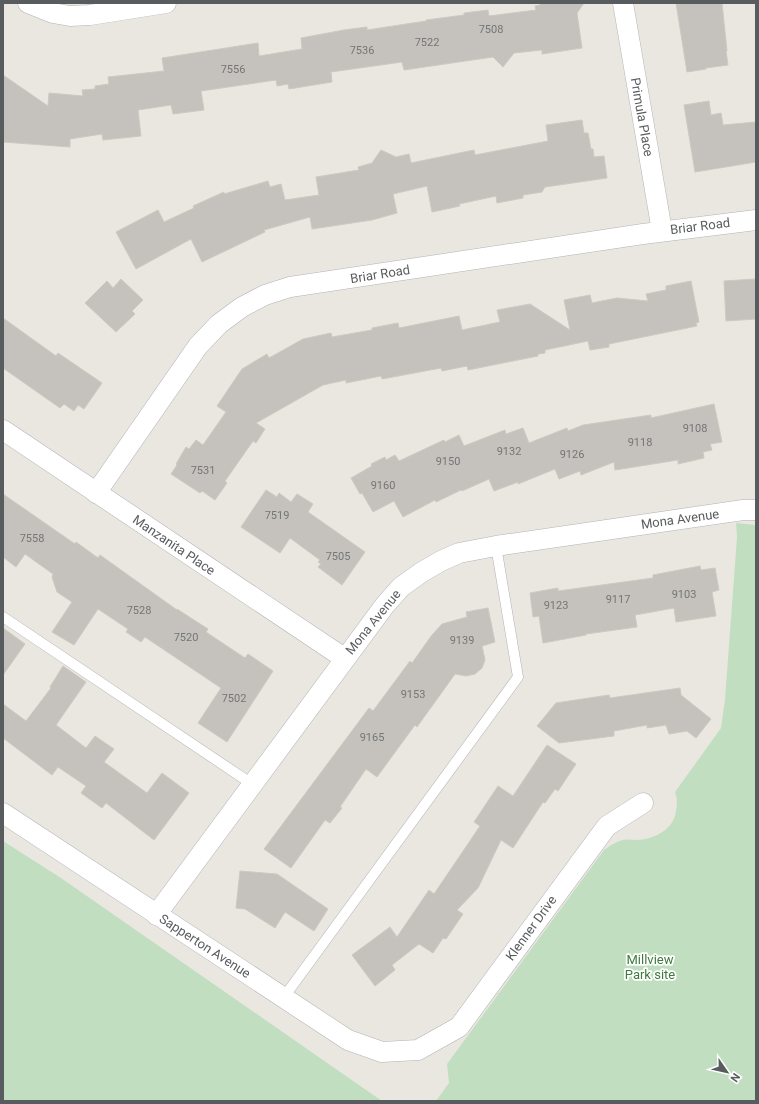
<svg xmlns="http://www.w3.org/2000/svg" width="759" height="1104" viewBox="0 0 759 1104" font-family="Roboto,sans-serif">
	<style>
		.green { fill: #c1dfc0 }
		.building { fill: #c5c2bd; stroke: #cec9c0 }
		.lines { fill: none; stroke-linecap: round; stroke-linejoin: round }
		.lane-casing { stroke: #b1b3b7; stroke-width: 11 }
		.street-casing { stroke: #b1b3b7; stroke-width: 21 }
		.lane { stroke: #fff; stroke-width: 10 }
		.street { stroke: #fff; stroke-width: 20 }
		.labels { text-anchor: middle; dominant-baseline: central; stroke-width: 3.5; stroke-linejoin: round; paint-order: stroke }
		.number-label { font-size: 11px; fill: #747676 }
		.street-label { font-size: 13px; fill: #595c5f; stroke: #fff }
		.park-label { font-size: 13px; fill: #3e7a3e; stroke: #fff }
	</style>
	<rect width="100%" height="100%" fill="#eae7e1"/>
	<g class="green">
		<path d="M736 523 756 525V1101H436L449 1083 447 1064 604 850C610 846 615 842 623 840 628 839 633 840 638 840 653 839 670 831 675 816 677 807 678 800 675 792L721 728 725 699 737 537Z"/>
		<polygon points="3,841 61,878 382,1101 3,1101"/>
	</g>
	<g class="building">
		<polygon points="540,3 584,3 577,13 582,48 542,54 542,50 514,53 503,67 493,57 404,70 402,62 331,72 332,82 289,89 288,84 277,86 276,80 201,91 204,110 173,114 171,105 138,110 141,136 103,140 102,134 70,139 70,147 3,142 3,75 48,106 49,93 83,96 82,90 95,89 95,86 109,84 108,77 164,71 162,58 258,43 259,56 302,49 301,38 344,30 367,27 367,30 426,21 426,20 464,15 464,13 488,10 489,16 536,10 535,6 540,5"/>
		<polygon points="676,3 722,3 727,51 726,51 728,65 706,68 706,69 687,72"/>
		<polygon points="709,101 711,115 721,113 723,125 756,122 756,162 695,172 684,105"/>
		<polygon points="582,120 584,133 588,133 591,149 593,149 594,157 604,156 607,178 545,187 542,192 523,195 523,198 497,203 496,196 459,204 460,206 432,212 427,186 393,194 397,213 372,220 312,229 310,217 264,230 265,232 202,262 191,239 136,269 116,232 158,210 164,222 194,208 193,206 224,192 224,194 268,181 270,187 281,184 285,200 319,195 316,177 359,170 358,167 372,163 381,150 396,157 409,154 411,163 474,150 475,155 548,141 546,125"/>
		<polygon points="121,279 143,300 132,311 135,314 116,332 85,303 107,281 113,288"/>
		<polygon points="756,279 756,319 726,321 724,281"/>
		<polygon points="691,281 699,322 696,323 697,326 609,344 609,347 590,350 588,341 545,350 545,353 538,354 538,356 468,370 467,366 442,371 441,368 382,379 381,376 346,383 346,380 323,385 256,423 265,429 256,443 253,441 225,481 227,483 215,500 202,491 200,493 171,474 177,465 176,464 186,447 189,449 196,440 203,445 226,412 217,406 242,369 267,354 269,358 303,339 331,333 332,337 372,330 372,328 398,323 399,328 459,316 462,330 500,322 497,310 530,304 570,330 564,300 590,295 592,303 617,298 648,301 646,294 666,290 666,286"/>
		<polygon points="3,318 56,356 58,353 102,383 84,409 78,405 74,411 64,404 60,408 3,368"/>
		<polygon points="714,404 722,442 710,444 712,450 703,452 704,458 678,464 678,460 615,470 614,462 581,475 580,471 559,479 555,469 518,484 518,482 494,491 489,479 462,491 461,490 436,502 435,500 403,517 394,501 373,512 362,493 360,494 351,478 372,466 371,464 385,457 386,460 395,455 399,461 444,440 445,442 459,435 464,446 505,430 506,434 523,428 529,443 567,428 568,431 583,425 651,415 651,418"/>
		<polygon points="266,490 277,497 279,493 291,502 297,494 313,504 308,512 365,552 342,585 318,567 321,564 318,562 320,560 290,538 280,553 241,527"/>
		<polygon points="3,494 75,544 76,542 98,558 100,555 177,610 177,609 208,629 206,632 245,658 248,654 273,671 227,742 198,723 221,688 145,637 141,642 126,632 128,629 98,609 74,645 52,632 72,602 57,592 52,577 53,574 25,554 16,567 3,557"/>
		<polygon points="700,566 701,570 715,568 719,590 712,592 716,616 676,622 674,608 635,615 637,627 586,634 586,635 543,643 539,616 533,617 530,593 558,588 558,591 653,578 653,575"/>
		<polygon points="488,608 495,642 482,646 485,660 482,668 475,674 466,676 455,674 417,727 415,725 377,777 366,769 340,807 342,808 330,823 325,820 291,868 264,849 369,708 373,711 410,661 412,663 432,635 442,624 467,617 466,612"/>
		<polygon points="3,628 25,644 3,675"/>
		<polygon points="63,666 86,682 56,725 86,748 95,736 114,749 104,762 147,793 162,773 189,793 154,840 106,803 102,808 81,793 86,786 58,767 52,775 3,738 3,704 26,721 51,688 50,687"/>
		<polygon points="680,688 681,695 711,719 696,738 687,731 669,734 666,725 647,728 647,725 614,731 614,736 559,743 537,726 556,703 609,695 610,698"/>
		<polygon points="547,745 576,764 558,791 555,789 545,803 543,802 513,848 501,840 478,888 457,910 463,914 446,939 443,938 433,953 419,944 392,965 395,970 375,986 352,955 390,927 397,937 429,890 434,894 480,826 474,822 498,786 513,796"/>
		<polygon points="240,871 277,874 328,909 314,931 285,912 275,928 245,909 236,908"/>
	</g>
	<g class="lines">
		<defs>
			<g id="lane">
				<polyline points="3,617 252,784"/>
				<polyline points="284,997 518,677 496,546"/>
			</g>
			<g id="street">
				<polyline points="28,3 53,13 70,16 90,15 166,3"/>
				<polyline points="623,3 662,231"/>
				<polyline points="3,430 344,658"/>
				<polyline points="96,493 198,346 219,324 242,307 265,295 290,287 643,234 756,220"/>
				<polyline points="3,813 348,1040 382,1052 418,1050 459,1027 607,826 643,803"/>
				<polyline points="156,915 385,605 401,587 422,572 441,561 459,553 496,546 743,510 756,510"/>
			</g>
		</defs>
		<use href="#lane" class="lane-casing"/>
		<use href="#street" class="street-casing"/>
		<use href="#lane" class="lane"/>
		<use href="#street" class="street"/>
	</g>
	<g class="labels">
		<g class="number-label">
			<text x="491" y="29">7508</text>
			<text x="427" y="42">7522</text>
			<text x="362" y="50">7536</text>
			<text x="233" y="69">7556</text>
			<text x="695" y="428">9108</text>
			<text x="640" y="442">9118</text>
			<text x="509" y="451">9132</text>
			<text x="572" y="454">9126</text>
			<text x="448" y="461">9150</text>
			<text x="203" y="470">7531</text>
			<text x="383" y="485">9160</text>
			<text x="277" y="515">7519</text>
			<text x="32" y="538">7558</text>
			<text x="338" y="556">7505</text>
			<text x="684" y="594">9103</text>
			<text x="618" y="599">9117</text>
			<text x="556" y="605">9123</text>
			<text x="139" y="610">7528</text>
			<text x="186" y="637">7520</text>
			<text x="462" y="640">9139</text>
			<text x="413" y="694">9153</text>
			<text x="234" y="698">7502</text>
			<text x="372" y="737">9165</text>
		</g>
		<g class="street-label">
			<text transform="translate(642 117) rotate(80)">Primula Place</text>
			<text transform="translate(700 226) rotate(-7)">Briar Road</text>
			<text transform="translate(380 274) rotate(-9)">Briar Road</text>
			<text transform="translate(680 519) rotate(-8)">Mona Avenue</text>
			<text transform="translate(174 545) rotate(34)">Manzanita Place</text>
			<text transform="translate(373 622) rotate(-51)">Mona Avenue</text>
			<text transform="translate(531 928) rotate(-54)">Klenner Drive</text>
			<text transform="translate(205 946) rotate(33)">Sapperton Avenue</text>
		</g>
		<g class="park-label">
			<text x="650" y="959">Millview<tspan x="650" dy="15">Park site</tspan></text>
		</g>
	</g>
	<rect width="759" height="1104" fill="none" stroke="#595c5f" stroke-width="8"/>
	<g transform="translate(727 1072) rotate(124)" stroke="#ffffff" stroke-width="3" paint-order="stroke">
	<path d="M0-3L7 15L0 10L-7 15Z" fill="#595c5f"/>
	<text y="-6" font-size="11" font-weight="bold" text-anchor="middle" fill="#595c5f">N</text>
	</g>
</svg>
